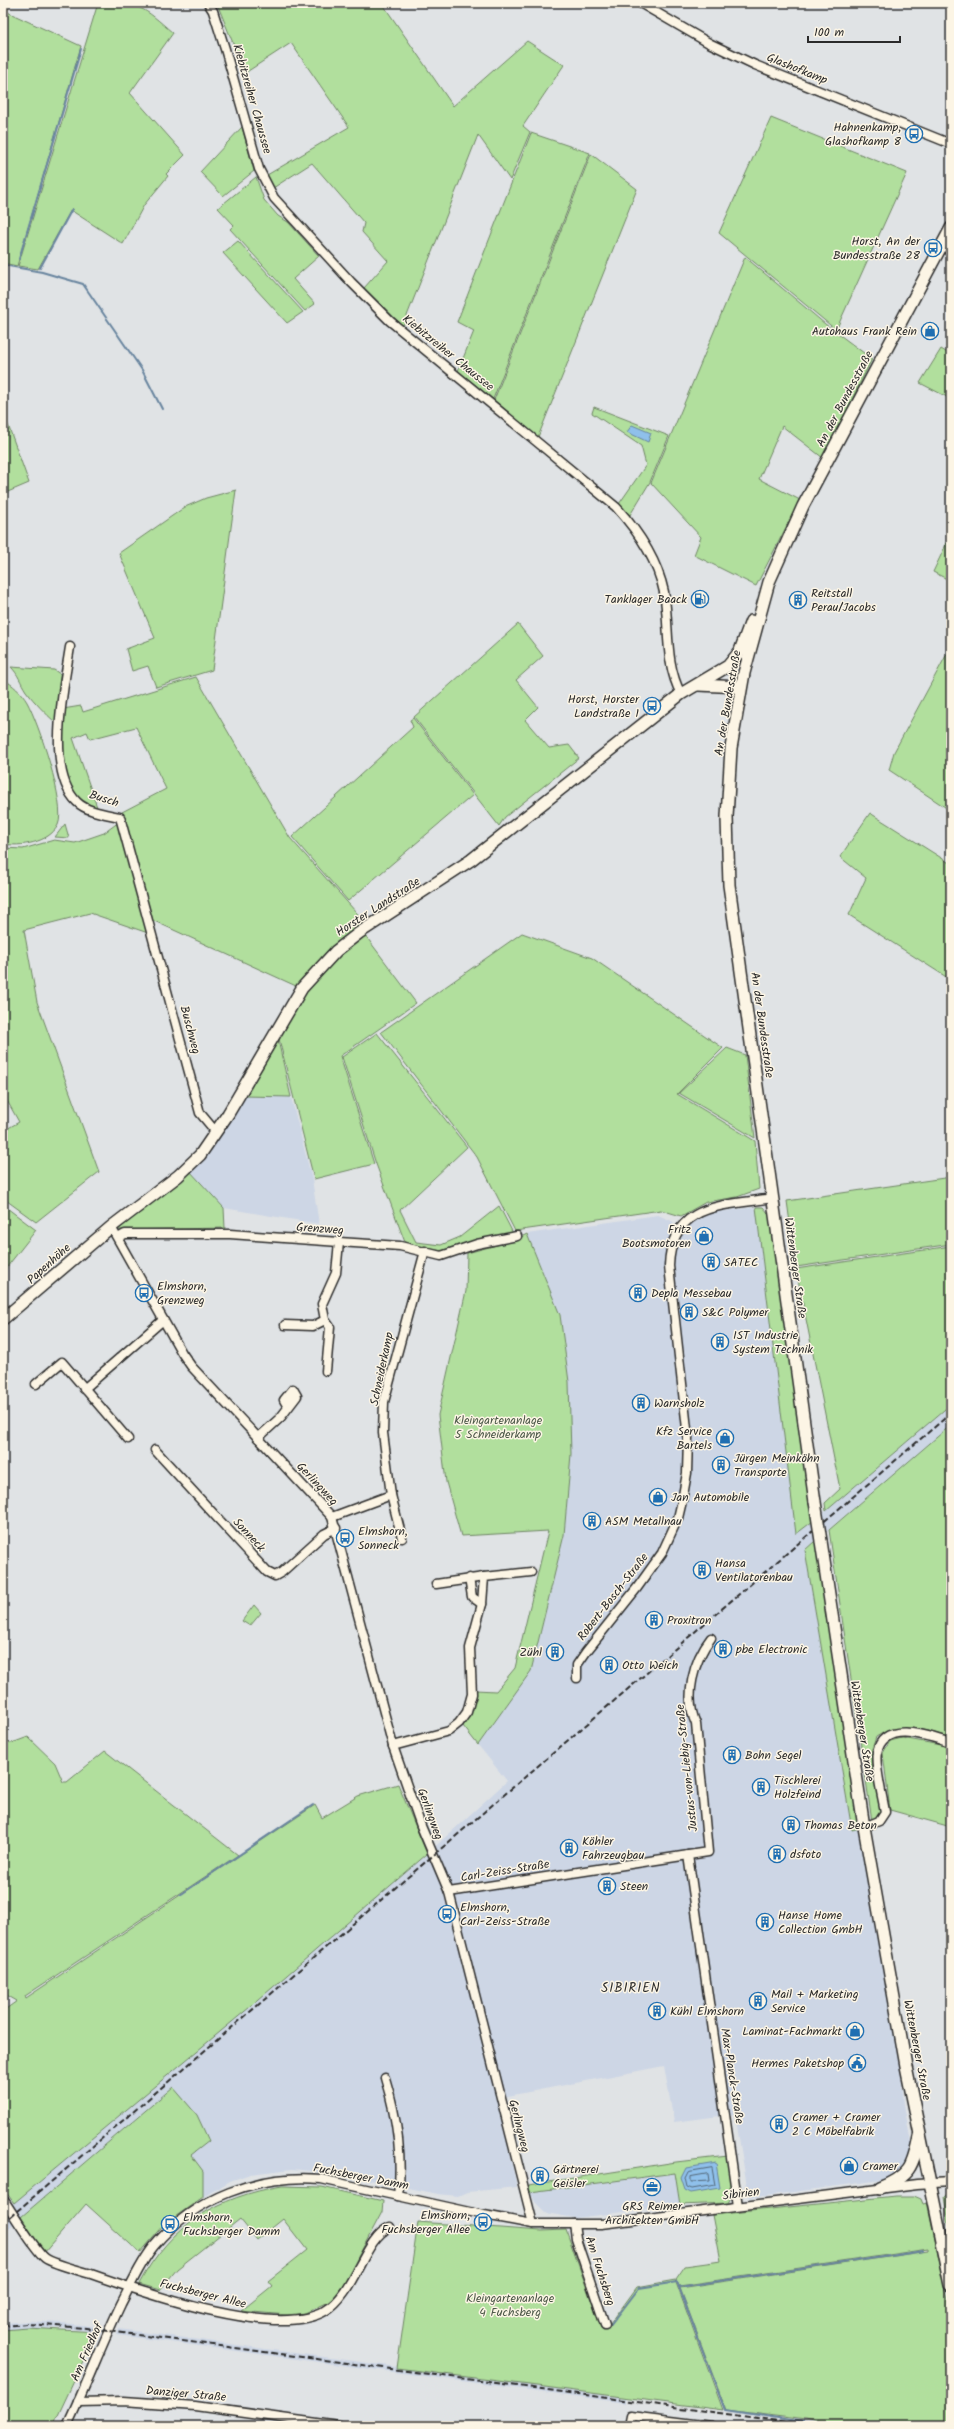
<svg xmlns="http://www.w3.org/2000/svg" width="954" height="2429" viewBox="0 0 954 2429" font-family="Kalam,sans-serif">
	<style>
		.built { fill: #cdd6e5 }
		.green { fill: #b1df9d; stroke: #6e8564 }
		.water { fill: #8fc0eb; stroke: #67849e }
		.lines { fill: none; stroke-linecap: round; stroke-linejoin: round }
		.shore { stroke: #536778; stroke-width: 1 }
		.stream { stroke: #67849e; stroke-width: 2 }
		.minor-casing { stroke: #2b2b2b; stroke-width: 11 }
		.major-casing { stroke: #2b2b2b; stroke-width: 14 }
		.minor { stroke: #fcf5e5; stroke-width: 8 }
		.major { stroke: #fcf5e5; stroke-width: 11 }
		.rail { stroke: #2b2b2b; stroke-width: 2; stroke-dasharray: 6 3; stroke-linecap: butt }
		.major-bridge-casing { stroke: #2b2b2b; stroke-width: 14; stroke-linecap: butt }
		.major-bridge { stroke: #fcf5e5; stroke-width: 11 }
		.labels { text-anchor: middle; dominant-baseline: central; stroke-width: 3; stroke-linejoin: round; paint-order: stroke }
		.street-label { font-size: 12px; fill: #2b2b2b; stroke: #fcf5e5 }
		.poi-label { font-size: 12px; fill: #2b2b2b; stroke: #fcf5e5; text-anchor: start }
		.park-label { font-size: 12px; fill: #4c5848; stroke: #fcf5e5 }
		.neighbourhood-label { font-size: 13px; letter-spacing: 1px; fill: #2b2b2b; stroke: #fcf5e5 }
	</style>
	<rect width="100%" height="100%" fill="#e0e3e5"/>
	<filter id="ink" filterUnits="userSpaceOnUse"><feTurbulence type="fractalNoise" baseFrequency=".025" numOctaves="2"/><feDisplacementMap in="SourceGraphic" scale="8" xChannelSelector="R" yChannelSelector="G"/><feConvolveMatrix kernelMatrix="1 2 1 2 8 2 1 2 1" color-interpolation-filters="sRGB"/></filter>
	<g filter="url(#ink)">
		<g class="built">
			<polygon points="244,1096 291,1097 312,1179 319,1224 224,1208 189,1170 216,1143"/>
			<polygon points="756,1207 796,1533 826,1511 951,1404 951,1425 805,1550 852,1830 860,1828 901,2071 904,2105 912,2147 911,2156 900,2174 889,2179 749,2198 735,2114 674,2122 664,2066 508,2096 496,2096 517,2187 467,2192 458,2196 438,2194 341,2174 292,2169 250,2174 230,2181 203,2197 203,2171 191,2155 173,2087 3,2233 3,2212 264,1995 427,1854 507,1781 478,1745 531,1671 564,1535 560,1315 527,1234 658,1215 672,1221 675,1224 686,1226 707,1213"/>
			<polygon points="675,2173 680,2205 575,2218 546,2213 535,2202 530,2192"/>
			<polygon points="29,2321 63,2323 101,2327 97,2332 62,2328 3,2330 3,2323"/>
			<polygon points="119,2329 626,2398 626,2403 117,2335"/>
		</g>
		<g class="green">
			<path d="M98 3C140 3 142 6 173 33L130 93 185 155 166 174 168 176 144 205 123 244 72 211V208L38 269 18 266Z"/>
			<polygon points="220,3 382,3 453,106 527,41 564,65 523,126 530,132 510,180 478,135 403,326 364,288 388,261 362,232 364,223 312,163 273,188 267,175 349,127 291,43 242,75 235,48 218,6"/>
			<polygon points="3,10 81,46 17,266 3,263"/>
			<polygon points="771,118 907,173 836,330 719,233"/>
			<polygon points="242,127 254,171 223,196 200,172"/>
			<polygon points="531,133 590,153 493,399 458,371 474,331 457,322"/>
			<polygon points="591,154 637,189 538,437 494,400"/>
			<polygon points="256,177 264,200 278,216 288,222 319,256 293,279 315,304 305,311 230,229 234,225 218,208"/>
			<polygon points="238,241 303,312 287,323 223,253"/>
			<polygon points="745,257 825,324 872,359 823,458 782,426 759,479 800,500 756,586 694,555 701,537 651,483"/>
			<polygon points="941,349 951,355 951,399 920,383"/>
			<polygon points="594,407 669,436 650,482 630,515 619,504 646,465 641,446 592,413"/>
			<polygon points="3,411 29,483 3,494"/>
			<polygon points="236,490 212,670 156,687 148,666 132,671 126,649 155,638 119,553 185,507 206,498"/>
			<polygon points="951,534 951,581 933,572"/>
			<polygon points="950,584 951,584 951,811 889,770 894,752 948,652"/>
			<polygon points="518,624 543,656 516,680 538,707 525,720 549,748 569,745 579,758 505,817 499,826 414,717"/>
			<path d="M11 667 54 670 63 676 56 723C45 713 35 703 26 691 20 682 19 675 11 667Z"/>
			<path d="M196 677 290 838 364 921 328 950 296 986 152 920 122 812 166 789 136 727 90 739 87 732 73 738 98 810C92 807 84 805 79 800 55 781 61 736 63 709L81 706 83 712Z"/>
			<path d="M3 679C13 685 21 692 27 702 38 722 67 806 58 825 49 843 20 847 3 844Z"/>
			<polygon points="413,718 473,795 348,901 292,837 413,727 410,720"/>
			<polygon points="870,813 951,864 951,980 849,915 866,878 840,857"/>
			<polygon points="119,822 148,933 90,913 24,930 37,1002 99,1172 36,1222 3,1198 3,1131 19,1122 5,1097 3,1099 3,848 23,849 54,840 75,843 104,833"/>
			<polygon points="65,824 69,838 55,837"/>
			<polygon points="522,933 592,958 723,1048 677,1094 755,1141 759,1189 737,1197 706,1202 681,1216 661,1210 515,1231 477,1157 381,1032"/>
			<polygon points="365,935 416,1003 340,1056 374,1164 314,1179 279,1039 299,1001 338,955"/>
			<polygon points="377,1033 467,1147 400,1210 416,1242 441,1245 460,1237 499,1206 514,1235 449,1252 406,1245 376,1164 342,1057"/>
			<polygon points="278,1040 291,1097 244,1096"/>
			<polygon points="727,1048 745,1055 755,1138 679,1093"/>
			<polygon points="189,1170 224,1208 225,1228 118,1230"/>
			<polygon points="951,1177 951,1244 796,1267 787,1201"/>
			<polygon points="3,1205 36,1230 3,1272"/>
			<polygon points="756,1207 763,1207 769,1214 813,1521 796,1534"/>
			<polygon points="527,1234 560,1315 569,1382 571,1454 564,1535 531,1671 478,1745 463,1726 471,1714 475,1690 496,1691 515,1668 548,1531 461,1536 446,1482 438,1415 466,1291 467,1253 515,1240"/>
			<polygon points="951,1246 951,1404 826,1511 825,1503 840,1489 796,1269"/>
			<path d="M951 1425V1738C925 1730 900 1721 876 1737L871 1752 881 1812 872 1821 829 1530Z"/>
			<polygon points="815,1541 860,1828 852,1830 805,1550"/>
			<polygon points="254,1605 261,1613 250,1626 242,1621"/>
			<polygon points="28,1737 55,1763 63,1782 67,1782 105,1751 238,1855 25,1996 26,1998 315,1805 322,1818 358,1796 398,1784 427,1854 250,2007 14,2203 3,2188 3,2011 17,2001 3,1993 3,1741 12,1743"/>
			<polygon points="902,1738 951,1747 951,1827 890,1810 883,1753 890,1741"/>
			<polygon points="173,2087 197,2115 209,2141 191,2155 203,2171 203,2197 165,2224 140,2253 86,2204 44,2253 21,2217"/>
			<polygon points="728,2156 733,2194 728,2203 680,2205 675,2173 530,2192 529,2185 676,2162"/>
			<path d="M282 2186 322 2187 383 2201 382 2212 342 2287 333 2300 305 2313 287 2315 241 2311 272 2286 268 2281 307 2250 283 2219 257 2240 240 2219 177 2269 160 2290 139 2284C171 2224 217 2197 282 2186Z"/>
			<polygon points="951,2191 951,2238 944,2197"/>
			<polygon points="895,2196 914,2196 921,2199 923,2204 927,2203 951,2313 951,2426 831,2426 807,2420 726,2410 680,2288 928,2251 928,2249 679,2286 676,2279 685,2266 721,2261 712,2215"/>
			<polygon points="418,2222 541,2231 566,2230 601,2328 610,2324 637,2287 675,2280 723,2410 397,2368"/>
			<polygon points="28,2328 97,2332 53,2426 3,2426 3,2330"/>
		</g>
		<g class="water">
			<polygon points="632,425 651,433 648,442 627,432"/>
			<polygon points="716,2163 720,2188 691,2193 685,2190 681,2178 686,2168"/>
		</g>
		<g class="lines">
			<g class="shore">
				<polygon points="712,2168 715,2185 692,2189 687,2187 685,2178 688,2172"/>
				<polygon points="708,2174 709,2181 691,2182 691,2177"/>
			</g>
			<g class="stream">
				<polyline points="19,259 81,49"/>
				<polyline points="3,265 42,272 83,284 142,370 162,409"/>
				<polyline points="40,268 72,209"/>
				<polyline points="180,1895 313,1805"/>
				<polyline points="679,2287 923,2251"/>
				<polyline points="610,2326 639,2288 677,2282 725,2410 804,2422"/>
			</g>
			<defs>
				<g id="minor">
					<path d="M208 3 213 11 225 49 259 169 274 198 351 282 390 321 616 507C637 530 657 559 664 592 670 626 664 662 681 694"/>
					<polyline points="640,3 709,43 755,65 951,144"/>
					<path d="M70 647C64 687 45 771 77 802 87 812 107 814 120 817L200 1113 216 1132"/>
					<polyline points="111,1227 182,1353 191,1366 332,1517 393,1746 421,1826 449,1892 533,2224"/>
					<polyline points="118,1238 125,1234 230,1234 339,1242 400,1246 441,1256 477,1244 517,1236"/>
					<polyline points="325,1320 330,1327 326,1371"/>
					<polyline points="285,1325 313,1326 325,1320 322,1304 336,1273 339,1242"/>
					<polyline points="36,1384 62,1362 128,1439"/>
					<polyline points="84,1389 163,1320"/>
					<polyline points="258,1438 281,1417 297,1396 293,1389 284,1400 288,1407"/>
					<polyline points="155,1450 267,1572 275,1576 282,1572 324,1534 336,1528"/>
					<polyline points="391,1495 402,1538"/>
					<polyline points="332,1517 391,1495 383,1433 384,1402 425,1251"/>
					<polyline points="469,1578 472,1597 482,1604"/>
					<polyline points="436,1584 484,1577"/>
					<path d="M577 1678V1665L586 1652 637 1588 662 1553 678 1518 682 1501 687 1473 688 1438 669 1266C671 1202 724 1206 773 1198"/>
					<polyline points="393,1746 449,1731 459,1723 467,1712 472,1694 470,1648 482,1604 484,1577 531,1572"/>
					<path d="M864 1827 879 1821 885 1812C883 1799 874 1764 877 1753 883 1719 928 1736 951 1743"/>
					<polyline points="688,1855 738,2206"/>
					<path d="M449 1892 708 1852 696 1724C684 1697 693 1661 711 1638"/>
					<path d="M385 2078C397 2117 403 2155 398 2196"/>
					<path d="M3 2199C13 2213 33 2248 45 2258 55 2265 79 2270 91 2274 143 2292 275 2340 325 2311 356 2293 363 2239 390 2227"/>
					<polyline points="574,2224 576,2239 605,2325"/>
					<polyline points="78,2402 124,2401 195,2406 339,2426"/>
					<path d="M67 2426C86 2386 102 2344 121 2304 131 2285 140 2263 154 2246 195 2197 258 2174 321 2179L484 2215 533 2224H601L917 2184 951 2182"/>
					<polyline points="628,2426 630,2416 711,2426"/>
				</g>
				<g id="major">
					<polyline points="698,685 741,687"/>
					<polyline points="3,1319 111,1227 178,1176 200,1155 228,1114 302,988 336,951 359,933 471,860 681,694 728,666 740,651 751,621"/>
					<polyline points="815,1502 729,885 727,817 731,748 744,673 769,582 803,506 951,228"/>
					<polyline points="821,1541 864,1827 906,2066 951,2285"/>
					<path d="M880 2188C910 2176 913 2167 919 2136"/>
				</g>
			</defs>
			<use href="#minor" class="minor-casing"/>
			<use href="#major" class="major-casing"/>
			<use href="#minor" class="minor"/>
			<use href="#major" class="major"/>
			<g class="rail">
				<polyline points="3,2223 951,1413"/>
				<polyline points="3,2326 28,2324 86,2328 816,2426"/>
			</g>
			<defs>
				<polyline id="major-bridge" points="815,1502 821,1541"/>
			</defs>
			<use href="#major-bridge" class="major-bridge-casing"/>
			<use href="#major-bridge" class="major-bridge"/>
		</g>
	</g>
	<defs>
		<symbol id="bus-ring" viewBox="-11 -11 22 22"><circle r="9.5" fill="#fcf5e5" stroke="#1f6fb2" stroke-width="1.5"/><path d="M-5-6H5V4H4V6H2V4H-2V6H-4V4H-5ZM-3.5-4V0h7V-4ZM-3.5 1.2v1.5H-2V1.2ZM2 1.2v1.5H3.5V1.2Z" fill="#1f6fb2"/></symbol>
		<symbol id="shop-ring" viewBox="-11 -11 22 22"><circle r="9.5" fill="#fcf5e5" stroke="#1f6fb2" stroke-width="1.5"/><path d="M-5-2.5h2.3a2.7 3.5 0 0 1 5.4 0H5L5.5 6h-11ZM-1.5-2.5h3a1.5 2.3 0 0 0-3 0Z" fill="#1f6fb2"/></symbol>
		<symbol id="fuel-ring" viewBox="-11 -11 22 22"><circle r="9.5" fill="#fcf5e5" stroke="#1f6fb2" stroke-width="1.5"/><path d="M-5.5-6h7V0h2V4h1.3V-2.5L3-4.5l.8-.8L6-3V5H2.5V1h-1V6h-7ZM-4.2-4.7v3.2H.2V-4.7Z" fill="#1f6fb2"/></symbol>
		<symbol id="building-ring" viewBox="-11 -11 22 22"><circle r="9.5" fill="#fcf5e5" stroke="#1f6fb2" stroke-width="1.5"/><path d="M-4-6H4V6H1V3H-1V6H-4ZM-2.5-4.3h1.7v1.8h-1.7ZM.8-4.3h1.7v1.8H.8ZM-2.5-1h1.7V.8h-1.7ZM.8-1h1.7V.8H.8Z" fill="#1f6fb2"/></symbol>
		<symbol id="civic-ring" viewBox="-11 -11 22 22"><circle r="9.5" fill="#fcf5e5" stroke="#1f6fb2" stroke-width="1.5"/><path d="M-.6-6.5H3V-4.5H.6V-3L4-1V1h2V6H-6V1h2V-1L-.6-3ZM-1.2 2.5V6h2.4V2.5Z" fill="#1f6fb2"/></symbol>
		<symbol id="office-ring" viewBox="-11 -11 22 22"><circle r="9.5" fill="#fcf5e5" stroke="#1f6fb2" stroke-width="1.5"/><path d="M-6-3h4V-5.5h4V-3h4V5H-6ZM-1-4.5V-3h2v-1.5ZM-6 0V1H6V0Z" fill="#1f6fb2"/></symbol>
	</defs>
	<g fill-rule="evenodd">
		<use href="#bus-ring" x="904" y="124" width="20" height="20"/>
		<use href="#bus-ring" x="923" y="238" width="20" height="20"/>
		<use href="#shop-ring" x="920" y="321" width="20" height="20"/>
		<use href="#fuel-ring" x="690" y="589" width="20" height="20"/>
		<use href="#building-ring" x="788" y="590" width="20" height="20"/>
		<use href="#bus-ring" x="642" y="696" width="20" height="20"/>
		<use href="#shop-ring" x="694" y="1226" width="20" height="20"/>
		<use href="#building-ring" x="701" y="1252" width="20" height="20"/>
		<use href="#bus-ring" x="134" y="1283" width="20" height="20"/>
		<use href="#building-ring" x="628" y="1283" width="20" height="20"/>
		<use href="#building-ring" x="679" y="1302" width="20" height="20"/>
		<use href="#building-ring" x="710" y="1332" width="20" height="20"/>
		<use href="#building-ring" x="631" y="1393" width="20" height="20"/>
		<use href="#shop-ring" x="715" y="1428" width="20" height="20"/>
		<use href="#building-ring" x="711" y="1455" width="20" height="20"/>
		<use href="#shop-ring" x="648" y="1487" width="20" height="20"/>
		<use href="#building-ring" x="582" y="1511" width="20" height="20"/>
		<use href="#bus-ring" x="335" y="1528" width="20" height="20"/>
		<use href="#building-ring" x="692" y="1560" width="20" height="20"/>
		<use href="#building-ring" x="644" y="1610" width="20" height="20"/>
		<use href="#building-ring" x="713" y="1639" width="20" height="20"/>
		<use href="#building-ring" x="545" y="1642" width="20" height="20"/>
		<use href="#building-ring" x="599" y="1655" width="20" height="20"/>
		<use href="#building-ring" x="722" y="1745" width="20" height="20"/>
		<use href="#building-ring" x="751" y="1777" width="20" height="20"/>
		<use href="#building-ring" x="781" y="1815" width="20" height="20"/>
		<use href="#building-ring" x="559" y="1838" width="20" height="20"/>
		<use href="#building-ring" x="767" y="1844" width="20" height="20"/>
		<use href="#building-ring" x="597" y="1876" width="20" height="20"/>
		<use href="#bus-ring" x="437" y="1904" width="20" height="20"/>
		<use href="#building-ring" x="755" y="1912" width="20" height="20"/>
		<use href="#building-ring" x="748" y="1991" width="20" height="20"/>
		<use href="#building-ring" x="647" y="2001" width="20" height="20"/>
		<use href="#shop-ring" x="845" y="2021" width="20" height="20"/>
		<use href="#civic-ring" x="847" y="2053" width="20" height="20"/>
		<use href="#building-ring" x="769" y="2114" width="20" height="20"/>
		<use href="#shop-ring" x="839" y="2156" width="20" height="20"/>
		<use href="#building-ring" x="530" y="2166" width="20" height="20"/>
		<use href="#office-ring" x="642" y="2177" width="20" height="20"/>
		<use href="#bus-ring" x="473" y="2212" width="20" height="20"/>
		<use href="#bus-ring" x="160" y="2214" width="20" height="20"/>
	</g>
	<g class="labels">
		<g class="street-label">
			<text transform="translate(797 69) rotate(22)">Glashofkamp</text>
			<text transform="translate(252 99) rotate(74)">Kiebitzreiher Chaussee</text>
			<text transform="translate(448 353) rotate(39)">Kiebitzreiher Chaussee</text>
			<text transform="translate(845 399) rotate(-62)">An der Bundesstraße</text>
			<text transform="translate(728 703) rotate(-80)">An der Bundesstraße</text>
			<text transform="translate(104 799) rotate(18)">Busch</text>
			<text transform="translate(378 907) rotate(-33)">Horster Landstraße</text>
			<text transform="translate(762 1025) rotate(82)">An der Bundesstraße</text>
			<text transform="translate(190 1030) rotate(75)">Buschweg</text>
			<text transform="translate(320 1229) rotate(4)">Grenzweg</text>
			<text transform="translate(49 1264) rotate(-42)">Papenhöhe</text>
			<text transform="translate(795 1268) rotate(82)">Wittenberger Straße</text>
			<text transform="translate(382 1369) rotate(-78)">Schneiderkamp</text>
			<text transform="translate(317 1484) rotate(47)">Gerlingweg</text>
			<text transform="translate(249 1535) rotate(47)">Sonneck</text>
			<text transform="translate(613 1597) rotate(-52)">Robert-Bosch-Straße</text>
			<text transform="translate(862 1731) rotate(81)">Wittenberger Straße</text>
			<text transform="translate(687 1768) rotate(-96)">Justus-von-Liebig-Straße</text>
			<text transform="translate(430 1814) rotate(70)">Gerlingweg</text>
			<text transform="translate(505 1871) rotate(-9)">Carl-Zeiss-Straße</text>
			<text transform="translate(917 2050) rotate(79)">Wittenberger Straße</text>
			<text transform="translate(732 2076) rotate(81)">Max-Planck-Straße</text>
			<text transform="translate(519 2126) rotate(76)">Gerlingweg</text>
			<text transform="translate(361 2177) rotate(11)">Fuchsberger Damm</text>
			<text transform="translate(741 2194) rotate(-7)">Sibirien</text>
			<text transform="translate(600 2271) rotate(72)">Am Fuchsberg</text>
			<text transform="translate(203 2294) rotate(14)">Fuchsberger Allee</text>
			<text transform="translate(87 2352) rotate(-66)">Am Friedhof</text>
			<text transform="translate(186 2394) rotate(5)">Danziger Straße</text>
		</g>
		<g class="poi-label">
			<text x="901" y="127" text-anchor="end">Hahnenkamp,<tspan x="901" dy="14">Glashofkamp 8</tspan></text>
			<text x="920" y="241" text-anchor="end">Horst, An der<tspan x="920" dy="14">Bundesstraße 28</tspan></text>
			<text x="917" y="331" text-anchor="end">Autohaus Frank Rein</text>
			<text x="811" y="593">Reitstall<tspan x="811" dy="14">Perau/Jacobs</tspan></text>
			<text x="687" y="599" text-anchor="end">Tanklager Baack</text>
			<text x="639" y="699" text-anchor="end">Horst, Horster<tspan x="639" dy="14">Landstraße 1</tspan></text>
			<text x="691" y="1229" text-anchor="end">Fritz<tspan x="691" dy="14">Bootsmotoren</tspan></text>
			<text x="724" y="1262">SATEC</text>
			<text x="157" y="1286">Elmshorn,<tspan x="157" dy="14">Grenzweg</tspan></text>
			<text x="651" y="1293">Depla Messebau</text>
			<text x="702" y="1312">S&amp;C Polymer</text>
			<text x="733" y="1335">IST Industrie<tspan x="733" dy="14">System Technik</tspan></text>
			<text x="654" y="1403">Warnsholz</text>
			<text x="712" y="1431" text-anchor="end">Kfz Service<tspan x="712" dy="14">Bartels</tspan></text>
			<text x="734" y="1458">Jürgen Meinköhn<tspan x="734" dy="14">Transporte</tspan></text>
			<text x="671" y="1497">Jan Automobile</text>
			<text x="605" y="1521">ASM Metallnau</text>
			<text x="358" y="1531">Elmshorn,<tspan x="358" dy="14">Sonneck</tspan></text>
			<text x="715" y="1563">Hansa<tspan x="715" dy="14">Ventilatorenbau</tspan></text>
			<text x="667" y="1620">Proxitron</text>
			<text x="736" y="1649">pbe Electronic</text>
			<text x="542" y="1652" text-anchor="end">Zühl</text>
			<text x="622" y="1665">Otto Weich</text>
			<text x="745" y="1755">Bohn Segel</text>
			<text x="774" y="1780">Tischlerei<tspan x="774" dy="14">Holzfeind</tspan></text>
			<text x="804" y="1825">Thomas Beton</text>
			<text x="582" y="1841">Köhler<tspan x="582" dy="14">Fahrzeugbau</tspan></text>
			<text x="790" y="1854">dsfoto</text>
			<text x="620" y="1886">Steen</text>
			<text x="460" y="1907">Elmshorn,<tspan x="460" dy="14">Carl-Zeiss-Straße</tspan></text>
			<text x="778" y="1915">Hanse Home<tspan x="778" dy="14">Collection GmbH</tspan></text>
			<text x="771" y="1994">Mail + Marketing<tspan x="771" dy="14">Service</tspan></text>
			<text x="670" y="2011">Kühl Elmshorn</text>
			<text x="842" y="2031" text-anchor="end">Laminat-Fachmarkt</text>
			<text x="844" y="2063" text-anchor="end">Hermes Paketshop</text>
			<text x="792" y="2117">Cramer + Cramer<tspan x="792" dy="14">2 C Möbelfabrik</tspan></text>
			<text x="862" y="2166">Cramer</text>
			<text x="553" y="2169">Gärtnerei<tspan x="553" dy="14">Geisler</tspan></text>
			<text x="652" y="2206" text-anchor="middle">GRS Reimer<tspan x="652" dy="14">Architekten GmbH</tspan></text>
			<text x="470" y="2215" text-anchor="end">Elmshorn,<tspan x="470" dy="14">Fuchsberger Allee</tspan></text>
			<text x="183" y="2217">Elmshorn,<tspan x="183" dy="14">Fuchsberger Damm</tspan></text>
		</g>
		<g class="park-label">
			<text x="498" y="1420">Kleingartenanlage<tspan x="498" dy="14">5 Schneiderkamp</tspan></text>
			<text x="510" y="2298">Kleingartenanlage<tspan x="510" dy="14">4 Fuchsberg</tspan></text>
		</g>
		<g class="neighbourhood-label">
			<text x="631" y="1988">SIBIRIEN</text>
		</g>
	</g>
	<rect width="954" height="2429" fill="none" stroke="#fcf5e5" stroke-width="16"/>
	<rect x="8" y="8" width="938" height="2413" fill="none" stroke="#2b2b2b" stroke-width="1.5" filter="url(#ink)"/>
	<path d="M808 36v6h92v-6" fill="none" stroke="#2b2b2b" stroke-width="2"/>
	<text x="814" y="36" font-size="12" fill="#2b2b2b" stroke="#fcf5e5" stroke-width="3" paint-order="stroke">100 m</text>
</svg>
